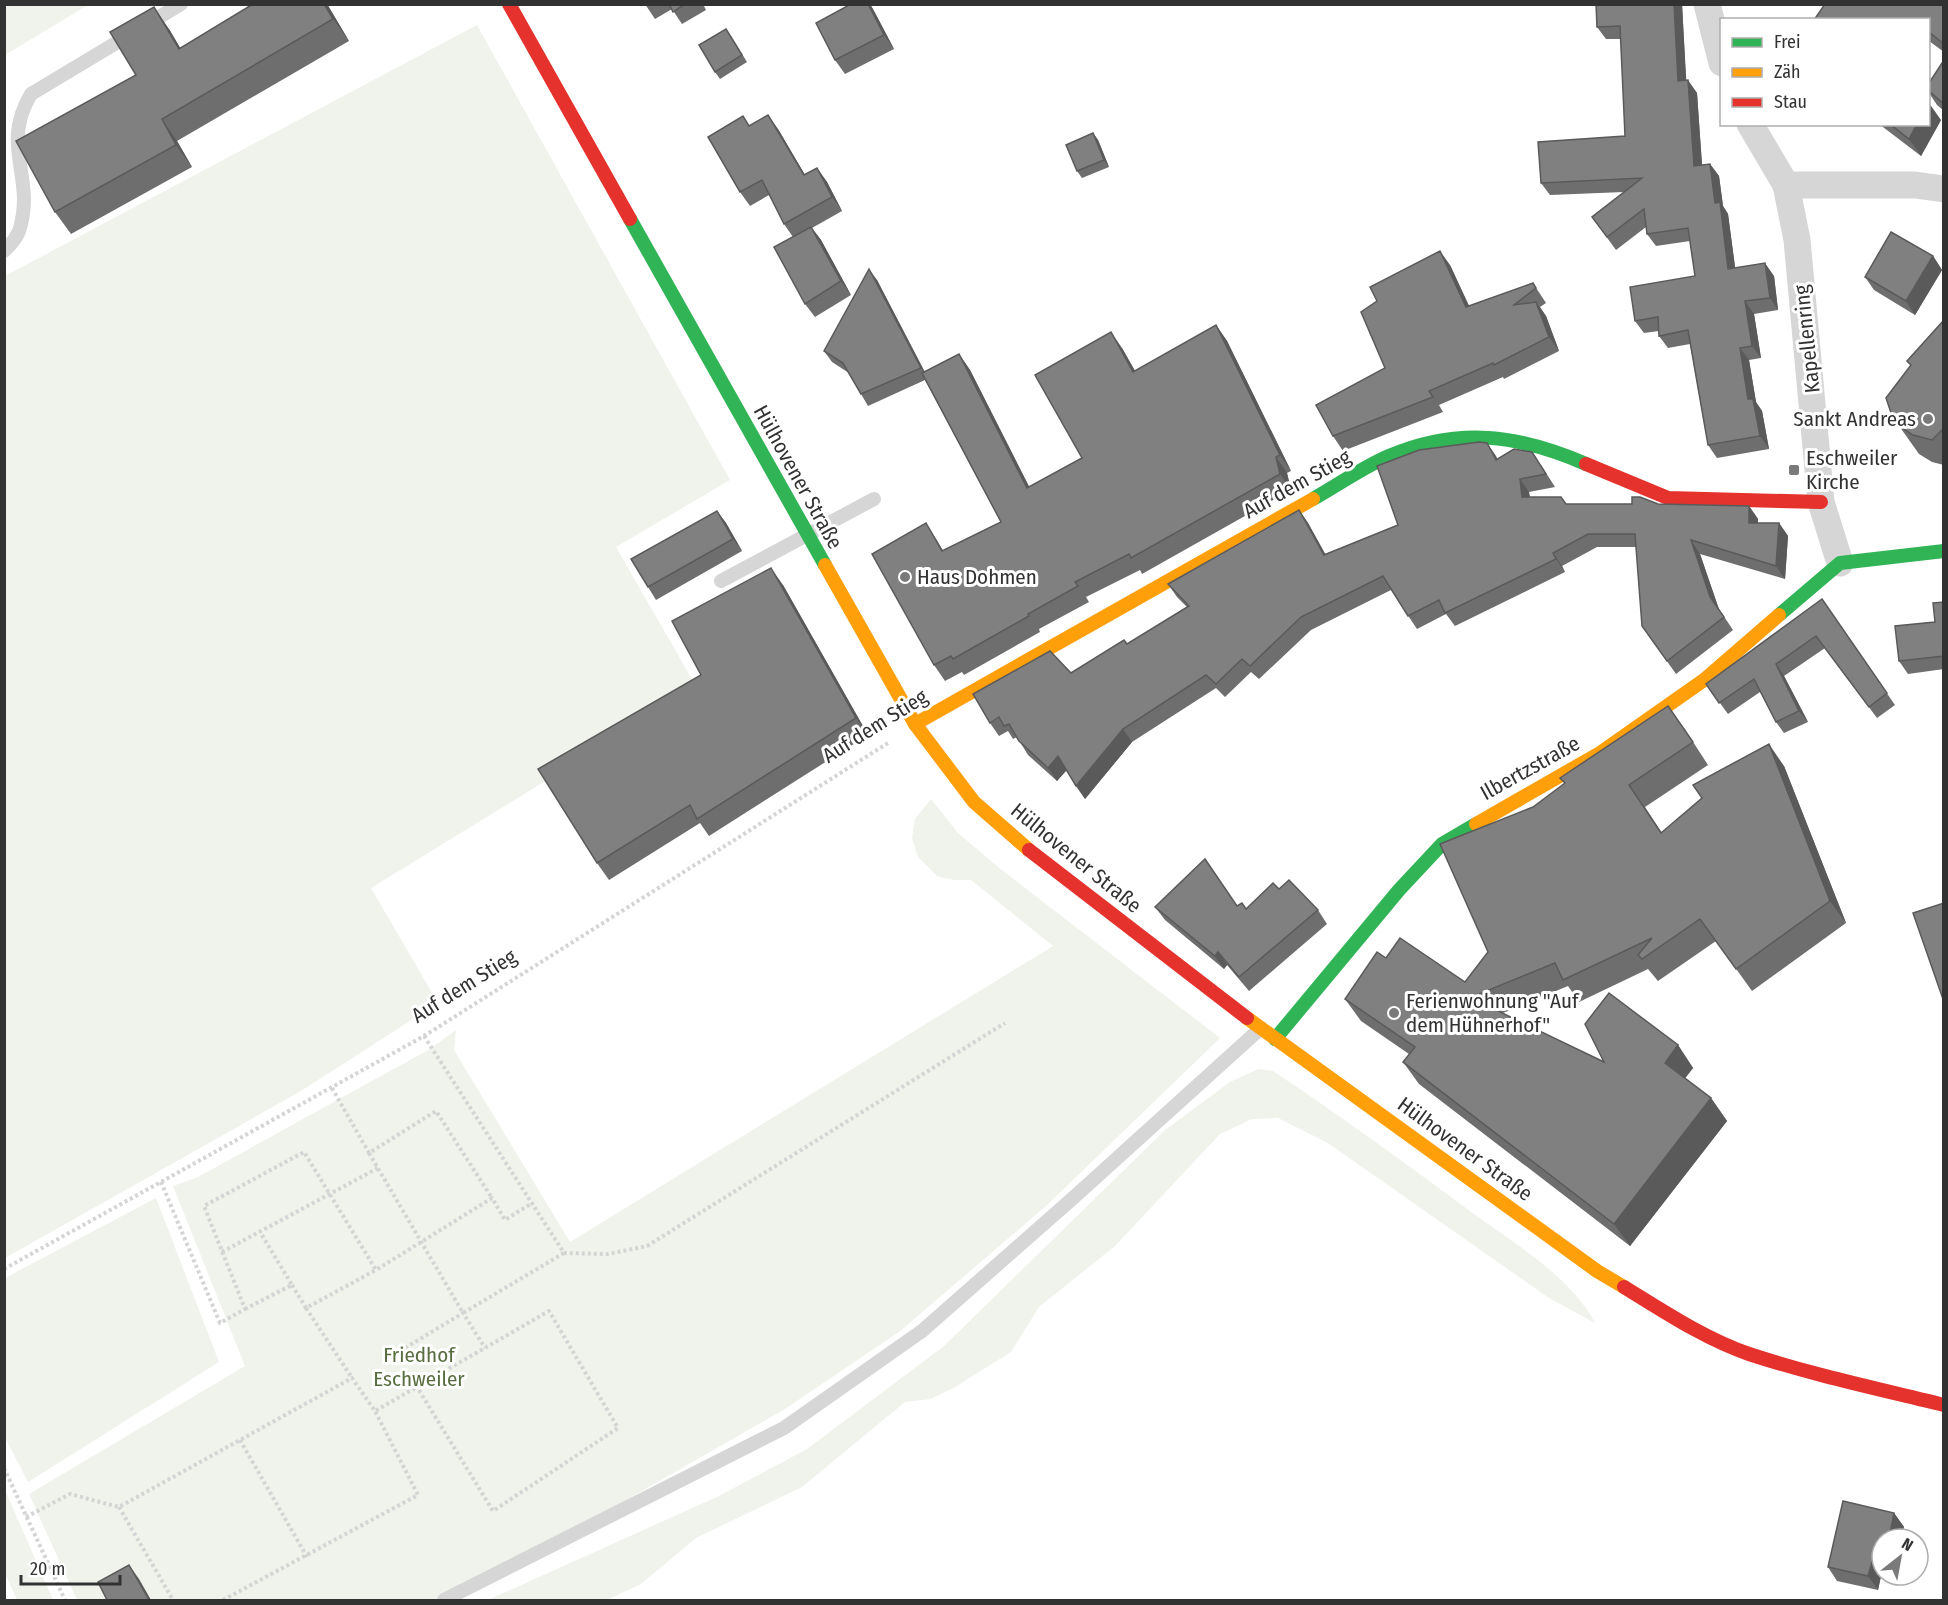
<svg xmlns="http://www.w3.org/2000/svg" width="1948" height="1605" viewBox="0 0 1948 1605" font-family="'Fira Sans Condensed',sans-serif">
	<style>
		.green { fill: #f0f3ec }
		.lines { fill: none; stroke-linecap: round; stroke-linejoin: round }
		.path { stroke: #d4d4d4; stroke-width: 4; stroke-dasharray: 3 3; stroke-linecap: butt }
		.lane { stroke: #d6d6d6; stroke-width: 14 }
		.street { stroke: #d6d6d6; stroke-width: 27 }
		.fast { stroke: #30b455; stroke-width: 14 }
		.slow { stroke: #ff9f0a; stroke-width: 14 }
		.jam { stroke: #e5322d; stroke-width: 14 }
		.wall { fill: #6e6e6e }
		.shaded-wall { fill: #5a5a5a }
		.building { fill: #808080; stroke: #5a5a5a; stroke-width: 1.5 }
		.poi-dot { fill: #7a7a7a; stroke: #fff; stroke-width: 2 }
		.labels { text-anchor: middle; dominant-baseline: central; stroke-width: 6; stroke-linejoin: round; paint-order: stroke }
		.street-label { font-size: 21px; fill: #323232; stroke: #fff }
		.poi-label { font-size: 21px; fill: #323232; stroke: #fff; text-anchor: start }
		.park-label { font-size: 21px; fill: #586e40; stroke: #fff }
	</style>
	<rect width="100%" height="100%" fill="#fff"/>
	<g class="green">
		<polygon points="5,4 88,4 88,5 5,55"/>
		<polygon points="477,25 730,480 616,547 697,688 371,888 438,1003 301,1091 5,1258 5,276"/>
		<polygon points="931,799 958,833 1003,871 1220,1038 1046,1206 899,1332 785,1409 511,1566 433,1600 77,1600 29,1494 245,1366 173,1186 198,1177 430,1049 456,1030 454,1050 570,1242 1053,946 971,880 953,880 937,876 918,857 912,838 915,819"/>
		<path d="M1258 1069 1273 1071C1342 1117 1408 1165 1474 1214 1514 1243 1572 1278 1595 1323L1549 1298 1328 1143 1278 1118 1252 1119 1220 1134 1115 1246 1039 1307 1011 1352 955 1387 931 1399 905 1402 802 1487 696 1538 641 1584 607 1600H488L719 1496 807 1449 944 1346 1165 1130 1230 1082Z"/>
		<polygon points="156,1198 219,1362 28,1482 5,1437 5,1278"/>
		<polygon points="4,1490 5,1490 53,1600 17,1600 5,1573"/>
	</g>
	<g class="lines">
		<g class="path">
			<polyline points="1848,463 1858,458"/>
			<polyline points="424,1036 564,1253 608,1254 647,1246 1005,1023"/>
			<polyline points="332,1088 369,1153 436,1111 492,1198"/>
			<polyline points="369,1153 463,1313 564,1253"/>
			<polyline points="161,1182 220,1323 245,1309 204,1206 304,1152 376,1270 492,1198 505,1220 532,1203"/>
			<polyline points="222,1252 378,1168"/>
			<polyline points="4,1269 424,1036 888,743"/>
			<polyline points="292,1285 306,1308 376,1270"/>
			<polyline points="306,1308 352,1378"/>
			<polyline points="245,1309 292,1285 260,1232"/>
			<polyline points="400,1351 463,1313 485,1348"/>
			<polyline points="240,1440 307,1557"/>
			<polyline points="4,1468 65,1600"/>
			<polyline points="119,1507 173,1600"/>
			<polyline points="26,1517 70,1494 119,1507 352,1378 375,1411 549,1311 618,1428 493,1511 417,1387"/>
			<polyline points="223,1600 418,1495 375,1411"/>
		</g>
		<g class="lane">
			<path d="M4 251C10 245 18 237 20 228 35 176 0 146 31 94L181 4"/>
			<polyline points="721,581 874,499"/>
			<polyline points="444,1600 784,1428 922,1331 1072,1199 1261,1028"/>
		</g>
		<g class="street">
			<polyline points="1707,4 1722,63"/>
			<polyline points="1750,124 1786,185 1797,240 1821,502 1840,563"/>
			<polyline points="1786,185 1915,185 1944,189"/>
		</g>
		<g class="fast">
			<polyline points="630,219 825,565"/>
			<path d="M1313 499C1338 485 1363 467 1389 456 1459 426 1519 435 1586 464"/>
			<polyline points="1779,615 1840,563 1944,551"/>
			<polyline points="1275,1039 1399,890 1442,844 1476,824"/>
		</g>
		<g class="slow">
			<polyline points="825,565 915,724 974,802 1029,850"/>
			<polyline points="915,724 1313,499"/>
			<polyline points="1476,824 1600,753 1704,680 1779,615"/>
			<polyline points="1247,1018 1597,1271 1624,1287"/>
		</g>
		<g class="jam">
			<polyline points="509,4 630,219"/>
			<polyline points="1586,464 1668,498 1821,502"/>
			<polyline points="1029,850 1247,1018"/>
			<path d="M1624 1287C1663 1311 1705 1339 1749 1354 1813 1375 1879 1389 1944 1405"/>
		</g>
	</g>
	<g class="wall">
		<polygon points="253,4 327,4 349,41 177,141 192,167 71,234 55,212 136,75 169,29 180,48"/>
		<polygon points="645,4 703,4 706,10 682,24 672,9 655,19"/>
		<polygon points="851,4 870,4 874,11 894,49 845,74 835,60"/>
		<polygon points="1596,4 1682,4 1686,80 1697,93 1702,165 1710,164 1719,176 1723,206 1728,214 1735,268 1774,276 1778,310 1754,314 1761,358 1749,360 1756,402 1762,411 1769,449 1717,458 1708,445 1690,344 1668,348 1659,336 1659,331 1644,333 1635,321 1695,276 1690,241 1656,246 1647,234 1646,227 1616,250 1592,217 1624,192 1550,195 1541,183 1625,136 1621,39 1606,39 1597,27"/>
		<polygon points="1944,4 1944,52 1929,41 1929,20"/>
		<polygon points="731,36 747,62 720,79 715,72"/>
		<polygon points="1944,60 1944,111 1937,105 1929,93 1929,83"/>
		<polygon points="1941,120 1921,156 1879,124 1929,124"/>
		<polygon points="749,126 778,129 805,175 817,168 827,182 842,211 812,228 821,240 851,295 815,317 805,304 793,237 784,224 769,195 750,206 740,192"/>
		<polygon points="1093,133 1098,140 1109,167 1082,178 1077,171"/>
		<polygon points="1933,256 1942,270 1915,315 1874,290 1865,277"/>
		<polygon points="1450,265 1469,306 1533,283 1546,303 1540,307 1546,316 1559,351 1504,379 1503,377 1439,405 1443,412 1343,451 1333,436 1385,368 1377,301"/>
		<polygon points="877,280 925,372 959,354 970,370 1029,487 1082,458 1122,348 1135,371 1216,325 1227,341 1291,471 1287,473 1291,490 1142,574 1140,570 1086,597 1089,602 1039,629 1040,632 964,675 962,672 945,681 934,665 936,539 943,551 1001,522 925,380 868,406 861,394 849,373 832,362 824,351"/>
		<polygon points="1944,320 1944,465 1932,462 1919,454 1892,416 1911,366 1907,361"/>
		<polygon points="1487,443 1497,459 1541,465 1555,487 1529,492 1530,497 1566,504 1658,504 1749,506 1758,519 1758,523 1779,523 1788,536 1785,579 1700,554 1719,609 1733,630 1676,674 1642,626 1636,547 1597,547 1562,566 1565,572 1455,626 1446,614 1417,629 1391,590 1311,630 1259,679 1251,672 1225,697 1216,688 1132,742 1085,799 1066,770 1057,781 1028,755 1017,737 1013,739 1008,731 999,736 990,723 1071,673 1127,644 1187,607 1177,597 1168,584 1299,510 1308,523 1325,554 1398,525"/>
		<polygon points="717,511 726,523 742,551 656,600 648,587"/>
		<polygon points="783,585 868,735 709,836 700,823 609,880 597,863 701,675"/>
		<polygon points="1822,599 1895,705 1877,718 1825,648 1784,676 1808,722 1784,733 1776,722 1760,692 1728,714 1706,684"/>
		<polygon points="1944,602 1944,669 1908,674 1899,661 1935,622"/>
		<polygon points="1684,728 1708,765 1645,807 1662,833 1784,766 1846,923 1752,991 1716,941 1658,981 1648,969 1579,1002 1568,986 1503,1013 1604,1062 1678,1045 1693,1068 1685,1078 1711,1098 1727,1121 1630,1246 1419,1084 1403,1062 1409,1054 1361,1021 1345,999 1386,958 1465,982 1488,952 1533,807"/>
		<polygon points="1279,889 1318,910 1327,924 1249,991 1227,965 1224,969 1165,920 1155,907 1237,906 1246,909"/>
		<polygon points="1894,1513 1904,1527 1882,1539 1882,1575 1890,1575 1887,1577 1881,1576 1878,1590 1837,1581 1828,1567"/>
	</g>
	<g class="shaded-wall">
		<polygon points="324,4 327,4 349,41 333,19"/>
		<polygon points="868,4 870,4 874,11 894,49 884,35"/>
		<polygon points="1674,4 1682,4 1687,94 1678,81"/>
		<polygon points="154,7 169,29 194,71 179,49"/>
		<polygon points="1688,80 1697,93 1703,179 1694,166"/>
		<polygon points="1929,103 1941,120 1921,156 1909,139 1917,124 1929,124"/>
		<polygon points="768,115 778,129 813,189 804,175"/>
		<polygon points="162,119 177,141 192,167 176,145"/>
		<polygon points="1093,133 1098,140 1109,167 1104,160"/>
		<polygon points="1710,164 1719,176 1723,206 1728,214 1737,281 1728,269 1715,203"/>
		<polygon points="817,168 827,182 842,211 832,197"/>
		<polygon points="811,227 821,240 851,295 841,281"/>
		<polygon points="1440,251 1450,265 1476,321 1466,307"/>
		<polygon points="1933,256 1942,270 1915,315 1906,301"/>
		<polygon points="1765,263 1774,276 1778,310 1770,298"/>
		<polygon points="869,269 877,280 928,379 921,368"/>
		<polygon points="1745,301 1754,314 1761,358 1752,346"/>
		<polygon points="1536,302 1546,316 1559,351 1549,337"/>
		<polygon points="1216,325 1227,341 1291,471 1280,455"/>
		<polygon points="1111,332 1122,348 1144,387 1133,372"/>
		<polygon points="1740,348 1749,360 1756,402 1762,411 1769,449 1760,436 1748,399"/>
		<polygon points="959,354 970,370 1038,504 1027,488"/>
		<polygon points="1487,443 1496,456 1505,474 1496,460"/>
		<polygon points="1276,457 1287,473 1291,490 1280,474"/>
		<polygon points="1520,479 1529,492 1531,510 1522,497"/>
		<polygon points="1749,506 1758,519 1758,536 1749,523"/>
		<polygon points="1299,510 1308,523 1333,568 1324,555"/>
		<polygon points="717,511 726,523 742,551 733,539"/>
		<polygon points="926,523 936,539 953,567 942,551"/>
		<polygon points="1779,523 1788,536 1785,579 1776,566"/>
		<polygon points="1691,540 1700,554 1719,610 1710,597"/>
		<polygon points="1553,553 1562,566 1565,572 1556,559"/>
		<polygon points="771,568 783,585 868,735 856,718"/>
		<polygon points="1776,664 1784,676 1808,722 1799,711"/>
		<polygon points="1123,729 1132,742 1085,799 1076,786"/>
		<polygon points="1769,744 1784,766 1846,923 1830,901"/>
		<polygon points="1058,756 1067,770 1057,781 1048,768"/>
		<polygon points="1218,952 1227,965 1224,969 1215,956"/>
		<polygon points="1678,1045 1693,1068 1680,1085 1665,1063"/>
		<polygon points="1711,1098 1727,1121 1630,1246 1614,1224"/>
		<polygon points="1894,1513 1904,1527 1901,1539 1889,1539"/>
		<polygon points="1872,1562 1881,1576 1878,1590 1868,1576"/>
		<polygon points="129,1565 139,1579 151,1600 149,1600"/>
	</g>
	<g class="building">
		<polygon points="253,4 324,4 333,19 162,119 176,145 55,212 16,141 136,75 110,32 154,7 179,49"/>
		<polygon points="669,4 685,4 673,12"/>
		<polygon points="851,4 868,4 884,35 835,60 816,23"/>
		<polygon points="1596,4 1674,4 1678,81 1688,80 1694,166 1710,164 1715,203 1720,202 1728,269 1765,263 1770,298 1745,301 1752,346 1740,348 1748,399 1753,399 1760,436 1708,445 1688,330 1659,336 1658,317 1635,321 1630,287 1695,276 1688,228 1647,234 1644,209 1607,237 1592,217 1642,178 1541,183 1538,142 1625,136 1620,26 1597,27"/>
		<polygon points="1825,4 1944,4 1944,44 1929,32 1929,20 1814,20"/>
		<polygon points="726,29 742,55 715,72 699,45"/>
		<polygon points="1944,60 1944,104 1929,91 1929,83"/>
		<polygon points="768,115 804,175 817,168 832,197 784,224 762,180 740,192 708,137 743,116 749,126"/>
		<polygon points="1890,124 1917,124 1909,139"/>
		<polygon points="1093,133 1104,160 1077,171 1066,145"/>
		<polygon points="811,227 841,281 805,304 774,247"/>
		<polygon points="1891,232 1933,256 1906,301 1865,277"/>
		<polygon points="1440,251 1466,307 1533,283 1536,288 1514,305 1536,302 1549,337 1494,365 1493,363 1429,391 1433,397 1333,436 1316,405 1385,368 1361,312 1377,301 1370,287"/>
		<polygon points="869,269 921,368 861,394 843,363 824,351"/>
		<polygon points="1944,320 1944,429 1943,429 1932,440 1913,435 1901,427 1892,416 1886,398 1911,365 1907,361"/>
		<polygon points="1216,325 1280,455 1276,457 1280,474 1131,558 1129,554 1075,582 1078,586 1028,614 1029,616 953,659 951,656 934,665 872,554 926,523 942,551 1001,522 922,373 959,354 1027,488 1082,458 1035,375 1111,332 1133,372"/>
		<polygon points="1479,442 1487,443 1496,460 1514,449 1532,452 1546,474 1520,479 1522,497 1561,497 1566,504 1632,504 1632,497 1640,497 1658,504 1749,506 1749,523 1779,523 1776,566 1691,540 1710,597 1724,617 1667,661 1642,626 1635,534 1588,534 1553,553 1556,559 1445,613 1439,600 1408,616 1383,576 1301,617 1250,666 1242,659 1216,684 1206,675 1123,729 1076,786 1058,756 1048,768 1019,741 1009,724 1004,726 999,717 990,723 973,694 1050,651 1071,673 1124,640 1127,644 1189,606 1168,584 1299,510 1324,555 1398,525 1377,466 1419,450"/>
		<polygon points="717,511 733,539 648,587 631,559"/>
		<polygon points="771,568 856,718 697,819 690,805 597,863 538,769 701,675 672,621"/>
		<polygon points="1822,599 1887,693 1869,707 1816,636 1776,664 1799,711 1776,722 1754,679 1719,703 1706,684"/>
		<polygon points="1944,602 1944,656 1899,661 1895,626 1935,622 1933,603"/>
		<polygon points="1668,706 1693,742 1629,785 1661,833 1702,798 1693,785 1769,744 1830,901 1736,969 1700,919 1642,959 1638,955 1652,938 1563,980 1555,963 1474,996 1501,1010 1498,1011 1604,1062 1585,1024 1609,993 1678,1045 1665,1063 1711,1098 1614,1224 1403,1062 1415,1047 1345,999 1377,952 1386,958 1400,938 1465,982 1488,952 1440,844 1533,807 1565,783 1560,778"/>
		<polygon points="1205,859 1237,906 1242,903 1246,909 1273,883 1279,889 1289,880 1318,910 1239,977 1218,952 1215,956 1155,907"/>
		<polygon points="1944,903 1944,1002 1913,913"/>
		<polygon points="1843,1501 1894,1513 1889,1539 1882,1539 1882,1559 1878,1564 1872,1562 1868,1576 1828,1567"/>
		<polygon points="129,1565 149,1600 107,1600 98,1582"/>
	</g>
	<g class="poi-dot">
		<circle cx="1928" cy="419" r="6"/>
		<rect x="1788" y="464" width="12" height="12" rx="3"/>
		<circle cx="905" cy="577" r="6"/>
		<circle cx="1394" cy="1013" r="6"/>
	</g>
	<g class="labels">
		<g class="street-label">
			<text transform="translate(1807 339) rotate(-96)">Kapellenring</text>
			<text transform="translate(798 477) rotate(61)">Hülhovener Straße</text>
			<text transform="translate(1297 484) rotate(-29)">Auf dem Stieg</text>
			<text transform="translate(875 726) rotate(-32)">Auf dem Stieg</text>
			<text transform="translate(1530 768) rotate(-29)">Ilbertzstraße</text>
			<text transform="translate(1076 858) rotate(39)">Hülhovener Straße</text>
			<text transform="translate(464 986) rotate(-32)">Auf dem Stieg</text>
			<text transform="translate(1465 1149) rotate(36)">Hülhovener Straße</text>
		</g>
		<g class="poi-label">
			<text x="1916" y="419" text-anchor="end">Sankt Andreas</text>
			<text x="1806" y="458">Eschweiler<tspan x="1806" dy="24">Kirche</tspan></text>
			<text x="917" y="577">Haus Dohmen</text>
			<text x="1406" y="1001">Ferienwohnung "Auf<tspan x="1406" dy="24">dem Hühnerhof"</tspan></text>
		</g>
		<g class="park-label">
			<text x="419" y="1355">Friedhof<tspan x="419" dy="24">Eschweiler</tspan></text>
		</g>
	</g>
	<rect width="1948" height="1605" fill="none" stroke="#323232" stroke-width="12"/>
	<rect x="1720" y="18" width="210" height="108" fill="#ffffff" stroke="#adadad" stroke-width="1.5"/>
	<rect x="1732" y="38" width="30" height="9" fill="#30b455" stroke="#adadad" stroke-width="1.5"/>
	<text x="1774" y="48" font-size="18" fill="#323232">Frei</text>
	<rect x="1732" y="68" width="30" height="9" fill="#ff9f0a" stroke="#adadad" stroke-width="1.5"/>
	<text x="1774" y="78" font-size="18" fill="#323232">Zäh</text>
	<rect x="1732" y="98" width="30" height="9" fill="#e5322d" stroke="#adadad" stroke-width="1.5"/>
	<text x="1774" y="108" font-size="18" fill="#323232">Stau</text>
	<g transform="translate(1900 1557) rotate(31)"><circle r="28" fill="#ffffff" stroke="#adadad" stroke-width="1.5"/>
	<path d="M0-4.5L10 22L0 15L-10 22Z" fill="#7a7a7a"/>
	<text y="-9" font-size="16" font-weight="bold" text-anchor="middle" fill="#323232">N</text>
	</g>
	<path d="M21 1575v9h99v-9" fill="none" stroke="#323232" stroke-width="3"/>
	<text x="30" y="1575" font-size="18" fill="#323232" stroke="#ffffff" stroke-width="4.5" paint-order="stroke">20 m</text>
</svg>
